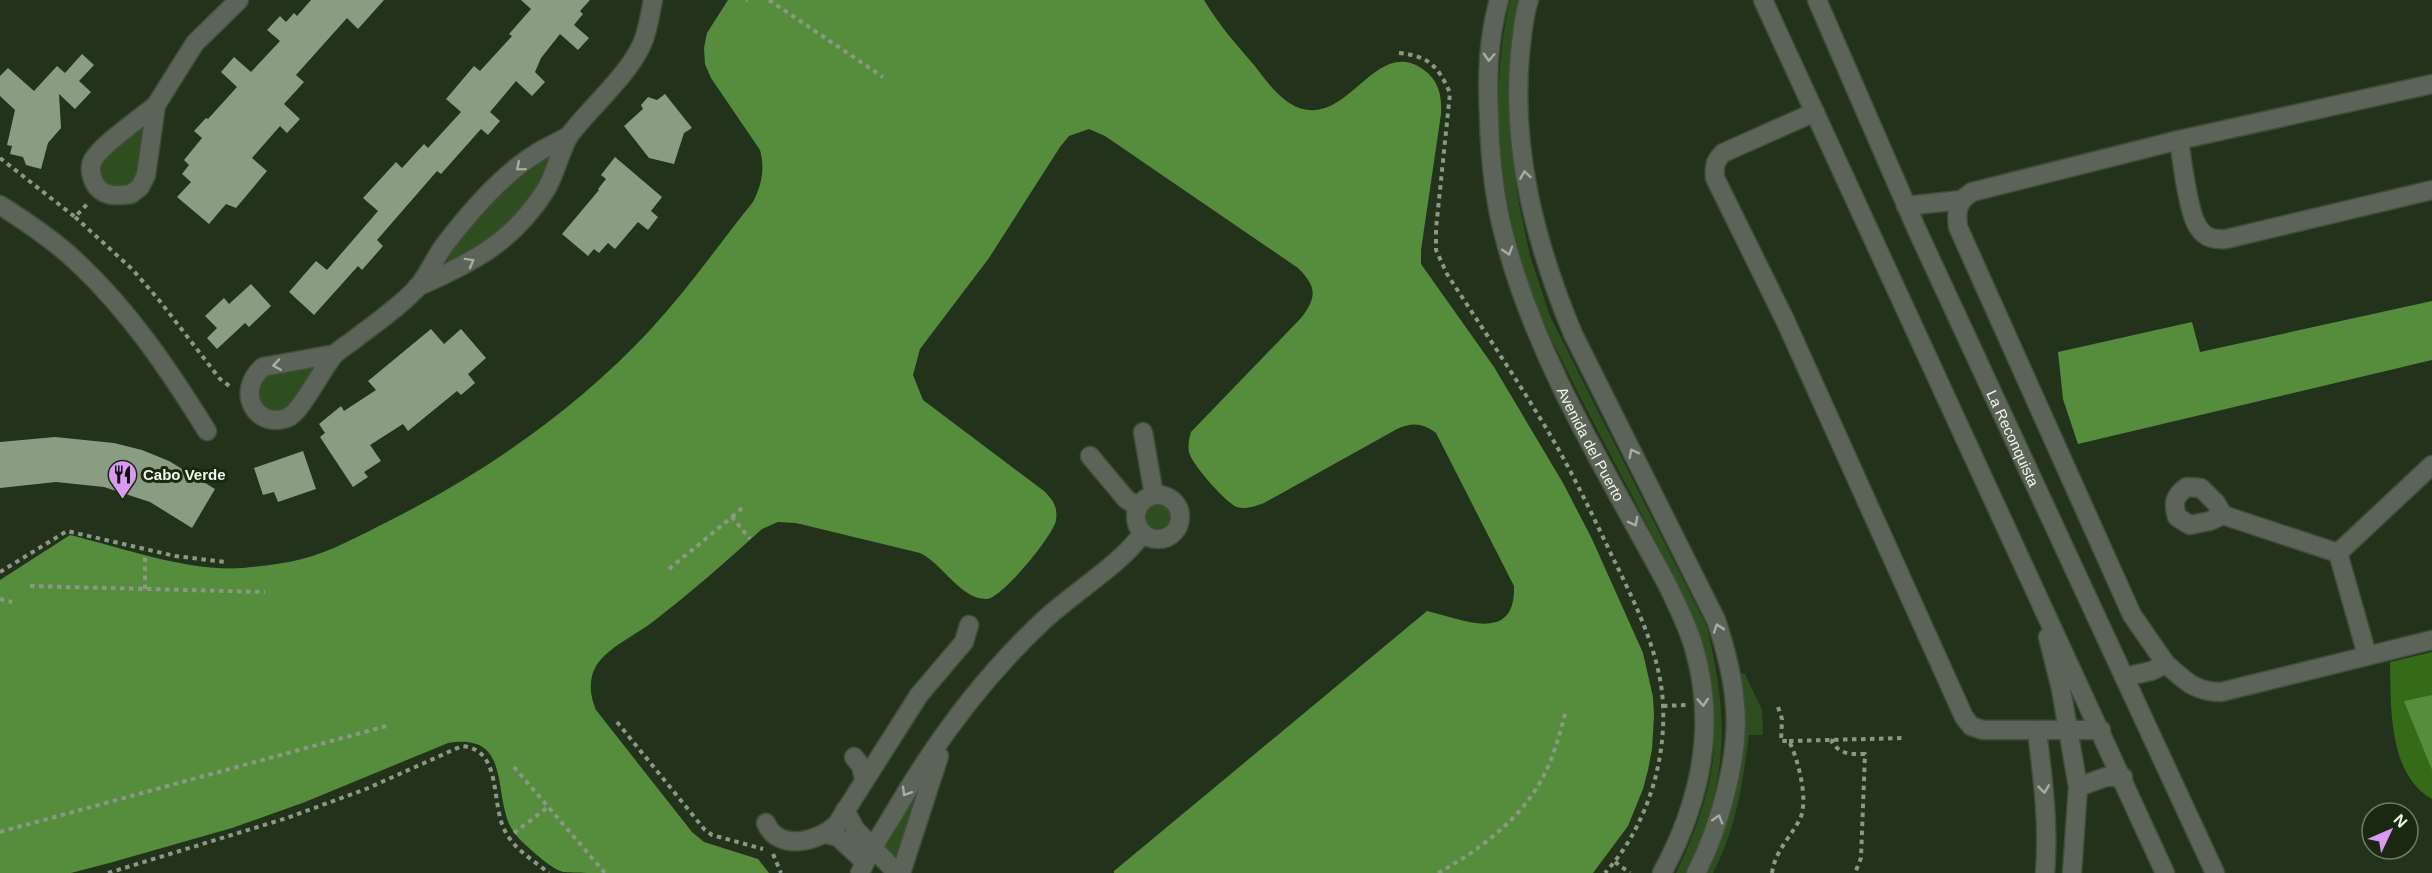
<svg xmlns="http://www.w3.org/2000/svg" width="2432" height="873" viewBox="0 0 2432 873" font-family="Arial,sans-serif">
	<style>
		.green { fill: #2e4e1f }
		.forest { fill: #356a17 }
		.water { fill: #568d3d }
		.building { fill: #8a9d82 }
		.lines { fill: none; stroke-linecap: round; stroke-linejoin: round }
		.street-casing { stroke: #3f4e38; stroke-width: 21 }
		.path { stroke: #8b9885; stroke-width: 4; stroke-dasharray: 4.5 4.5; stroke-linecap: butt }
		.street { stroke: #5c6459; stroke-width: 18 }
		.oneway { stroke: #a5aea2 }
		.labels { text-anchor: middle; dominant-baseline: central; stroke-width: 6; stroke-linejoin: round; paint-order: stroke }
		.street-label { font-size: 15px; fill: #eef8ea; stroke: #182811 }
		.poi-label { font-size: 15px; font-weight: bold; fill: #eef8ea; stroke: #182811; text-anchor: start }
	</style>
	<rect width="100%" height="100%" fill="#22321b"/>
	<g class="green">
		<path d="M1510 0H1522L1510 87V134L1518 199 1530 256 1550 316 1707 627C1730 724 1728 782 1686 873H1676C1695 833 1712 790 1714 745 1715 711 1709 662 1698 630 1683 588 1659 549 1639 509 1607 448 1573 386 1544 323 1501 226 1486 103 1510 0Z"/>
		<polygon points="138,127 144,130 136,177 127,185 116,190 104,185 97,176 101,156"/>
		<path d="M547 158 550 161C539 187 524 213 503 233 490 245 463 256 446 266 452 236 519 169 547 158Z"/>
		<polygon points="311,365 316,372 290,410 281,414 260,409 255,385 262,376"/>
		<circle cx="1157" cy="516" r="13"/>
		<path d="M1742 673 1745 674 1762 710 1763 735H1749C1743 783 1736 829 1713 873H1706C1743 803 1742 750 1740 674Z"/>
		<polygon points="917,782 922,789 895,862 883,847"/>
	</g>
	<path class="forest" d="M2432 652V799C2388 775 2391 705 2390 662Z"/>
	<g class="water">
		<path d="M728 0H1204C1218 24 1236 44 1254 65 1263 76 1272 90 1284 99 1291 105 1299 109 1309 110 1352 115 1379 37 1424 70 1439 81 1442 96 1441 114L1421 250V264L1494 367 1563 483 1592 539 1643 653 1653 697 1654 716 1652 749 1648 770 1643 789 1628 826 1593 873H1114V871L1427 611C1462 619 1516 645 1514 586L1436 433C1423 423 1412 422 1397 429L1264 503C1255 506 1246 510 1237 507 1226 503 1194 466 1190 455 1187 448 1189 439 1191 432L1301 318C1317 297 1317 287 1298 268L1105 136 1089 129 1069 136 1060 147 989 258 920 349 913 375 923 400 1044 491C1053 500 1058 507 1056 520 1054 535 1002 598 987 599 961 600 943 564 920 553L796 523 778 522 762 529C727 561 691 592 654 621 636 635 608 647 596 666 588 680 590 696 596 710L692 832 704 842 758 859 769 873C717 873 665 873 613 873 601 873 573 873 563 872 551 868 538 856 529 848 521 841 514 834 509 824 494 787 509 733 448 743L305 802 232 828 113 862 71 873H0V580L70 535C123 548 188 572 243 568 262 566 283 564 302 559 332 551 361 535 389 521 486 472 577 409 651 329 688 289 719 244 753 202 762 184 765 169 760 150L711 78 705 64 704 48 707 33Z"/>
		<polygon points="2432,301 2432,360 2078,444 2063,399 2058,352 2192,322 2200,352"/>
		<polygon points="2432,695 2432,770 2404,701"/>
	</g>
	<g class="building">
		<polygon points="311,0 384,0 358,29 347,18 296,75 304,82 284,104 300,119 287,133 280,126 252,158 267,171 236,208 226,204 209,224 177,197 191,182 182,174 189,165 184,160 202,138 194,131 206,118 208,119 237,87 221,72 234,57 251,72 280,41 267,30 280,16 286,22 294,13 297,16"/>
		<polygon points="521,0 590,0 580,11 583,14 574,25 589,38 578,50 560,34 541,58 535,72 545,82 532,96 516,81 490,112 500,121 488,135 481,129 441,174 437,171 377,240 383,246 362,270 358,266 314,315 289,292 316,261 327,270 378,211 363,198 396,162 402,168 424,144 428,148 461,112 446,99 474,66 480,71 512,36 509,34 531,9"/>
		<polygon points="82,54 94,65 79,81 91,92 75,109 59,94 61,128 48,143 41,169 26,165 23,157 10,154 12,146 7,145 15,110 0,96 0,76 8,68 34,91 57,66 65,73"/>
		<polygon points="665,94 692,128 684,133 674,164 649,158 624,126 643,109 641,105 648,97 657,100"/>
		<polygon points="615,157 662,197 651,211 658,217 648,230 638,222 615,249 608,243 599,253 594,249 588,256 562,234 599,190 598,189 606,179 601,175"/>
		<polygon points="251,284 271,306 249,327 245,323 217,349 207,338 217,328 205,316 224,298 229,304"/>
		<polygon points="431,329 444,344 461,329 486,358 468,374 475,383 461,395 457,391 408,431 403,424 370,445 381,461 364,472 368,477 353,487 320,437 325,433 319,424 341,406 344,411 376,390 368,381"/>
		<polygon points="55,437 114,443 142,450 169,461 215,489 192,528 150,502 104,487 56,482 0,488 0,442"/>
		<polygon points="303,451 316,489 278,502 274,492 263,495 254,468"/>
	</g>
	<g class="lines">
		<defs>
			<g id="street">
				<path id="s1" d="M1499 0C1488 39 1487 77 1489 117 1490 158 1494 199 1505 239 1537 361 1608 474 1667 584 1677 605 1688 626 1694 648 1717 726 1700 803 1662 873"/>
				<path d="M1529 0C1523 17 1522 36 1520 54 1511 151 1536 245 1573 334L1716 620C1725 647 1733 676 1735 705 1740 755 1719 829 1696 873"/>
				<polyline points="1763,0 2165,873"/>
				<path id="s2" d="M1817 0 1917 230 2215 873"/>
				<path d="M156 105 146 175 140 187 131 194C117 196 101 197 94 182 91 175 89 167 93 160 102 144 141 118 156 105Z"/>
				<polyline points="156,105 195,43 239,0"/>
				<path d="M1815 112 1723 153C1715 161 1714 166 1715 178L1785 320 1964 717 1971 726 1983 730H2101"/>
				<path d="M2179 140C2182 160 2188 212 2198 227 2205 238 2214 240 2226 239L2432 190"/>
				<path d="M0 205C27 222 54 240 78 263 130 312 169 370 207 431"/>
				<polyline points="1906,206 1961,200"/>
				<path d="M417 287C471 263 512 243 545 191 556 174 561 146 571 133 592 106 629 74 642 44 648 31 650 14 653 0"/>
				<path d="M335 354 263 367C234 392 257 431 289 417 302 410 322 369 334 355 340 349 349 344 356 338 376 323 398 308 416 289 428 276 435 257 446 243 469 213 504 173 537 153 547 147 558 142 569 136"/>
				<polyline points="1143,432 1154,495"/>
				<polyline points="1090,456 1126,499 1138,507"/>
				<circle cx="1158" cy="517" r="22"/>
				<path d="M2223 515 2210 521 2190 525 2177 517C2173 503 2174 496 2187 487L2201 488 2216 503 2223 515 2338 553 2432 465"/>
				<polyline points="2338,553 2367,655"/>
				<polyline points="2048,637 2061,689 2078,787 2072,873"/>
				<path d="M2166 664 2132 615 1958 227C1956 210 1957 202 1972 192L2179 140 2432 84"/>
				<path d="M2124 677 2151 671 2166 664C2185 680 2194 692 2221 692L2432 640"/>
				<path d="M2037 731C2043 779 2049 825 2045 873"/>
				<polyline points="854,757 861,766 864,779"/>
				<polyline points="2078,787 2106,777 2123,777"/>
				<polyline points="845,810 855,829 897,873"/>
				<path d="M766 823C778 852 819 842 837 824L919 695 964 642 969 625"/>
				<polyline points="827,834 838,837 865,862"/>
				<path d="M860 873C869 852 882 833 894 813 935 742 984 676 1044 620 1074 592 1120 565 1143 533"/>
				<polyline points="901,873 939,756"/>
			</g>
		</defs>
		<use href="#street" class="street-casing"/>
		<g class="path">
			<polyline points="769,0 883,77"/>
			<polyline points="746,1 747,0"/>
			<path d="M1399 53C1429 56 1438 66 1450 93L1436 229V250L1447 274C1482 328 1519 382 1552 438 1574 476 1593 516 1612 556 1634 601 1661 654 1663 705 1666 765 1645 829 1605 873"/>
			<polyline points="0,158 75,217 89,202"/>
			<polyline points="75,217 132,269 159,300 220,379 232,388"/>
			<polyline points="732,517 742,508"/>
			<polyline points="669,569 732,517 750,539"/>
			<polyline points="0,572 67,531 175,556 225,562"/>
			<polyline points="30,586 265,592"/>
			<polyline points="145,589 145,553"/>
			<polyline points="0,599 12,602"/>
			<polyline points="1663,706 1686,705"/>
			<polyline points="617,722 705,830 712,835 763,849"/>
			<path d="M1833 739 1832 742C1841 755 1850 754 1865 754L1861 858 1855 873"/>
			<polyline points="1789,741 1905,738"/>
			<polyline points="514,767 605,873"/>
			<polyline points="0,832 390,725"/>
			<polyline points="514,833 548,807"/>
			<polyline points="773,854 781,873"/>
			<polyline points="1615,862 1630,873"/>
			<path d="M108 873 287 818 366 789 462 746C503 750 490 802 505 831 514 849 534 861 549 873"/>
			<path d="M1438 873C1480 850 1524 817 1545 773 1555 753 1560 732 1566 711"/>
			<path d="M1772 873C1775 851 1790 838 1800 819 1809 800 1798 759 1789 741H1781L1782 719 1777 704"/>
		</g>
		<use href="#street" class="street"/>
	</g>
	<defs><path id="oneway-chevron" d="M-2-3.5L2.5 0L-2 3.5" fill="none" stroke-width="1.6" stroke-linecap="round" stroke-linejoin="round" transform="scale(1.5)"/></defs>
	<g class="oneway">
		<use href="#oneway-chevron" transform="translate(1489 57) rotate(93)"/>
		<use href="#oneway-chevron" transform="translate(520 167) rotate(140)"/>
		<use href="#oneway-chevron" transform="translate(1525 175) rotate(-99)"/>
		<use href="#oneway-chevron" transform="translate(1508 251) rotate(73)"/>
		<use href="#oneway-chevron" transform="translate(470 262) rotate(-29)"/>
		<use href="#oneway-chevron" transform="translate(277 365) rotate(171)"/>
		<use href="#oneway-chevron" transform="translate(1633 453) rotate(-117)"/>
		<use href="#oneway-chevron" transform="translate(1634 522) rotate(62)"/>
		<use href="#oneway-chevron" transform="translate(1718 628) rotate(-109)"/>
		<use href="#oneway-chevron" transform="translate(1703 702) rotate(86)"/>
		<use href="#oneway-chevron" transform="translate(2044 789) rotate(83)"/>
		<use href="#oneway-chevron" transform="translate(906 792) rotate(121)"/>
		<use href="#oneway-chevron" transform="translate(1718 819) rotate(-73)"/>
	</g>
	<defs>
		<symbol id="restaurant-pin" viewBox="-11 -11 22 30"><path d="M0 17L-7.5 6A9.5 9.5 0 1 1 7.5 6Z" fill="#dc99f4" stroke="#182811"/><path d="M-5-6h1v4h1v-4h1v4h1v-4h1v5L-1.5 .5V6h-2V.5L-5-1ZM5-6V6H3V1.5H1.5Q1.5-4 5-6Z" fill="#111"/></symbol>
	</defs>
	<g fill-rule="evenodd">
		<use href="#restaurant-pin" x="106" y="458" width="33" height="45"/>
	</g>
	<g class="labels">
		<g class="street-label">
			<text stroke="none"><textPath href="#s2" startOffset="480">La Reconquista</textPath></text>
			<text stroke="none"><textPath href="#s1" startOffset="464">Avenida del Puerto</textPath></text>
		</g>
		<g class="poi-label">
			<text x="143" y="474">Cabo Verde</text>
		</g>
	</g>
	<g transform="translate(2390 831) rotate(46)"><circle r="28" fill="#182811" stroke="#6e7b68" stroke-width="1.5"/>
	<path d="M0-4.5L10 22L0 15L-10 22Z" fill="#dc99f4"/>
	<text y="-9" font-size="16" font-weight="bold" text-anchor="middle" fill="#eef8ea">N</text>
	</g>
</svg>
